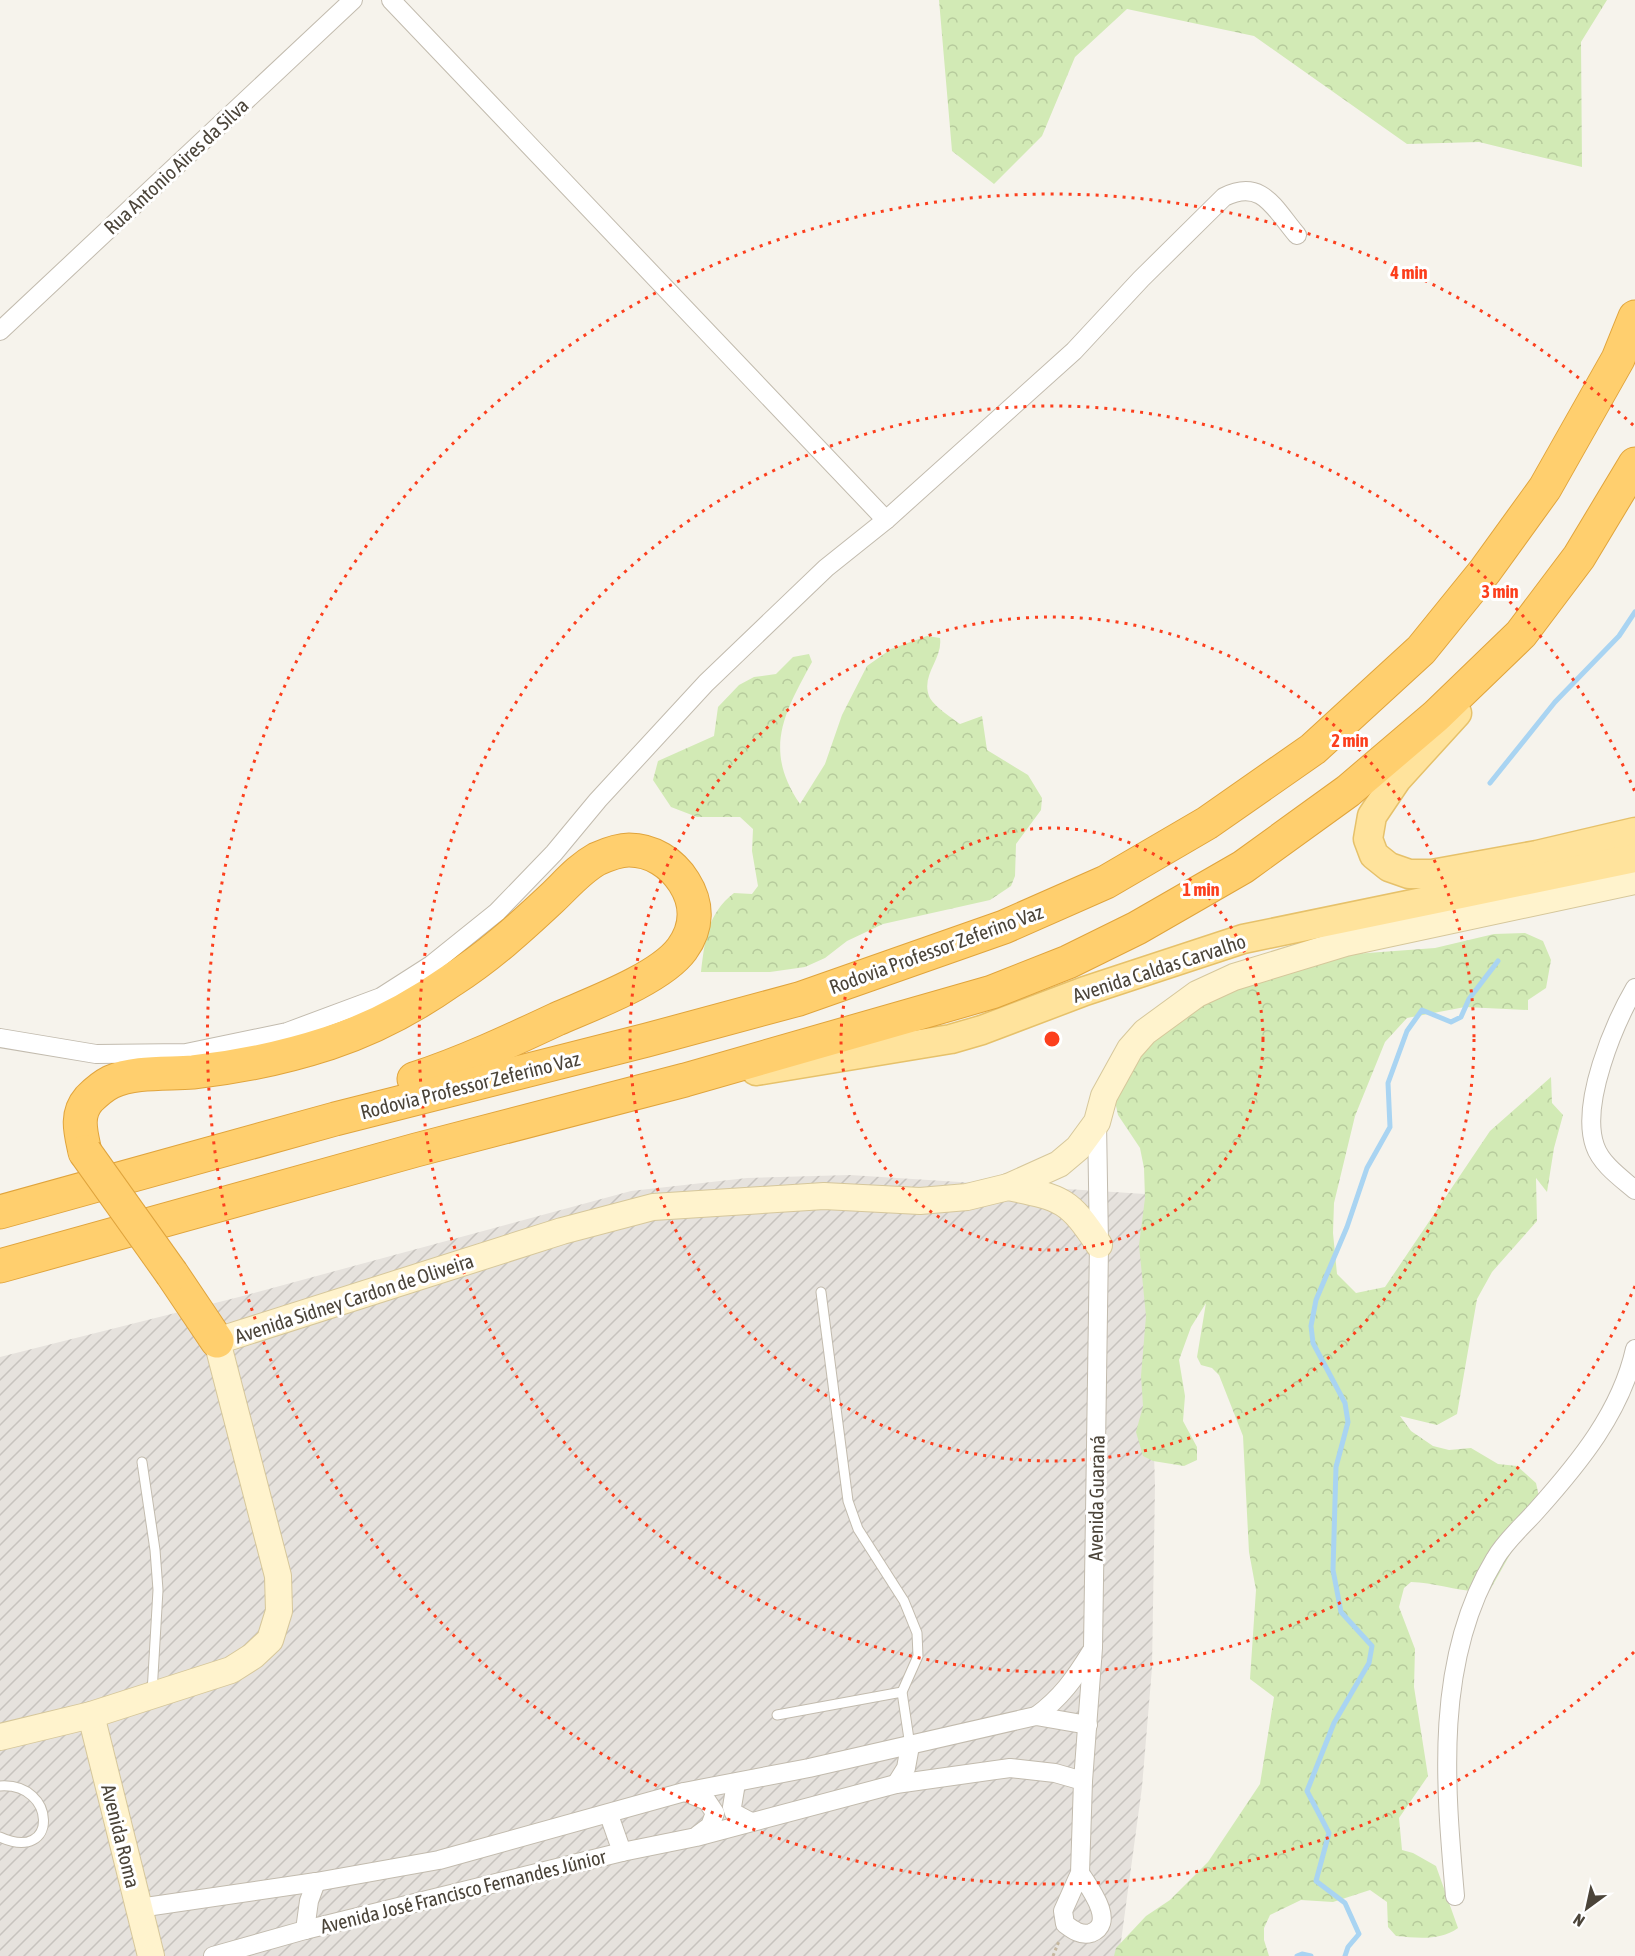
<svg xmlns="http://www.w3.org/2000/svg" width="1635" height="1956" viewBox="0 0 1635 1956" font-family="'Asap Condensed',sans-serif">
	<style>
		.industrial { fill: url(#industrial-furrows) }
		.forest { fill: url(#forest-crowns) }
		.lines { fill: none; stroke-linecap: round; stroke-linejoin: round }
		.stream { stroke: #a9d4f2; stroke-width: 5 }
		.lane-casing { stroke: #c2bbae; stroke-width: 11 }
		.street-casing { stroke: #c2bbae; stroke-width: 20 }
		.secondary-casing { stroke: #d6c79b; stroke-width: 28 }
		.primary-casing { stroke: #e6c16a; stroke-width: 31 }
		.highway-casing { stroke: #e0a43c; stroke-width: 35 }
		.path { stroke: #c4b79f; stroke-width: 3; stroke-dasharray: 3 3; stroke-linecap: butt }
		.lane { stroke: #fff; stroke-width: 9 }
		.street { stroke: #fff; stroke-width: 18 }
		.secondary { stroke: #fff3cd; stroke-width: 26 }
		.primary { stroke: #ffe39c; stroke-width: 28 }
		.highway { stroke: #ffcf6e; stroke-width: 33 }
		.highway-bridge-casing { stroke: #e0a43c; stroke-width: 35; stroke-linecap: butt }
		.highway-bridge { stroke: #ffcf6e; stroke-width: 33 }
		.ring { fill: none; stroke: #fc3f1d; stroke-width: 3; stroke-dasharray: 3 6 }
		.labels { text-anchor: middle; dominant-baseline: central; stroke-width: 6; stroke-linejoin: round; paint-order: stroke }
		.street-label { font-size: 20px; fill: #4b4439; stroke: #fff }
		.centre { fill: #fc3f1d; stroke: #fff; stroke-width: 3 }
		.ring-label { font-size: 18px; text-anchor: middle; font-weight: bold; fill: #fc3f1d; stroke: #fff; stroke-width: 6; stroke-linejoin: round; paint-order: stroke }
	</style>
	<defs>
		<pattern id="industrial-furrows" width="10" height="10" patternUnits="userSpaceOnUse" patternTransform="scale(1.5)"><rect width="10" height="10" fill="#e6e2dd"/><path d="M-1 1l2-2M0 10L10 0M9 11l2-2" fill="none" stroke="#c7c3be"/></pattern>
		<pattern id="forest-crowns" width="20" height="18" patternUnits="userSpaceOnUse" patternTransform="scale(1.5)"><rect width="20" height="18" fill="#d2eab5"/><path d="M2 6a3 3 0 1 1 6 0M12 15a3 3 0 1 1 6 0" fill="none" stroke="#b6ca9c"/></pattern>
	</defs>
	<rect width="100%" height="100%" fill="#f6f3ec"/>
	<polygon class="industrial" points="850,1175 1145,1194 1155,1485 1152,1668 1142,1787 1119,1956 0,1956 0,1357 239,1297 631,1191 747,1178"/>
	<g class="forest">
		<polygon points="939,0 1607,0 1581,42 1582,167 1479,142 1407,144 1254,36 1127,9 1075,57 1042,136 994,184 952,151"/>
		<path d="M927 636 940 638C943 659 921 674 929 696 933 706 951 717 960 724L982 716 987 750 1028 775 1042 798 1041 810 1016 844 1015 876 1011 886 990 900 883 924 847 941 825 958 805 967 770 972H701C705 940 707 914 734 893L752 894 758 886 752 851 753 829 740 817H697L671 807 653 780 658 761 714 736 718 707 739 685 754 677 776 674 793 657 809 654 812 662C784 713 763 750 800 804L825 764 842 715 867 666 891 649Z"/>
		<path d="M1525 933 1543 941 1551 960 1546 988 1528 1000V1010L1465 1007 1407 1018 1385 1042 1355 1116 1334 1203 1333 1233 1337 1274 1356 1293 1385 1287 1490 1131 1551 1077 1552 1103 1563 1115 1554 1148 1547 1192 1536 1178 1537 1221 1492 1272 1477 1299 1457 1414 1437 1425 1400 1416 1411 1431 1433 1446 1449 1450 1471 1448 1498 1464 1517 1466 1536 1483 1540 1501 1490 1590C1465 1595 1437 1582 1411 1582L1404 1588 1399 1607 1415 1649 1414 1687 1428 1776 1399 1818 1402 1850 1413 1853 1436 1866 1458 1928C1440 1941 1417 1938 1396 1936L1388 1927 1387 1902 1370 1890 1333 1902 1301 1900 1270 1915 1264 1928V1940L1269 1956H1114L1116 1948 1146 1916 1170 1900 1208 1862 1260 1784 1274 1697 1250 1679 1256 1590 1249 1552 1243 1436 1219 1375 1212 1368 1201 1365 1197 1357 1206 1303 1191 1327 1179 1360 1185 1396 1183 1421 1197 1447V1460L1184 1466 1153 1461 1143 1456 1136 1432 1143 1406 1141 1376 1146 1316 1139 1245 1145 1198 1144 1168 1140 1148 1118 1115 1114 1097 1130 1067 1184 1010 1314 957 1435 948 1494 934Z"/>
	</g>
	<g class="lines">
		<g class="stream">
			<polyline points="1490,783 1555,702 1619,636 1635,612"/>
			<polyline points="1297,1956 1302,1954 1311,1956"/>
			<polyline points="1345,1956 1348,1947 1359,1934 1345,1903 1316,1881 1329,1833 1307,1791 1334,1723 1369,1663 1372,1646 1341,1612 1333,1570 1336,1467 1348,1422 1345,1403 1313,1343 1311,1326 1316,1300 1347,1227 1367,1168 1390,1127 1388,1083 1407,1031 1422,1010 1451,1022 1461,1017 1469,999 1498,961"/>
		</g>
		<defs>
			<g id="lane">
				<polyline points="821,1292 848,1501 858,1529 904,1601 917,1633 918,1656 902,1692 910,1746"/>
				<polyline points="142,1462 155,1550 158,1590 152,1693"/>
				<polyline points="777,1715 902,1692"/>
				<path d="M0 1786C57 1782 59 1864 0 1837"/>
			</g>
			<g id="street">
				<polyline points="391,0 886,520"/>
				<polyline points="0,331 353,0"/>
				<path d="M1635 988C1614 1024 1580 1104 1595 1146 1601 1164 1621 1178 1635 1190"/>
				<path d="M0 1038 96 1054 186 1053 287 1032 381 997 431 965 497 912 554 853 598 800 706 683 826 568 886 520 1074 351 1141 279 1224 197C1262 178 1274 208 1297 235"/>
				<path d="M1036 1716C1061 1698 1075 1678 1091 1652"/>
				<polyline points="736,1783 732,1807 734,1813 751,1822"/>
				<polyline points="896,1784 906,1768 910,1746"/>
				<polyline points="685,1792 707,1801 715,1813 710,1826 698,1835"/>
				<polyline points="609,1815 622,1852"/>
				<path d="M1080 1873C1089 1887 1117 1923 1091 1933 1081 1936 1073 1930 1065 1924L1063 1911 1080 1873 1083 1781 1093 1648 1099 1245 1097 1122"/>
				<path d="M1455 1896C1445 1784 1434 1660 1495 1559 1505 1541 1523 1526 1537 1510 1579 1463 1621 1412 1635 1349"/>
				<polyline points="139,1908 316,1882 439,1860 684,1792 809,1768 1036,1716 1088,1725"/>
				<polyline points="305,1930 309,1901 316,1882"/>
				<polyline points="213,1956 305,1930 622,1852 696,1837 896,1784 1010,1768 1055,1773 1083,1781"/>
			</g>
			<g id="secondary">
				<path d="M1008 1187C1062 1198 1069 1199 1099 1245"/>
				<polyline points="91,1715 151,1956"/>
				<polyline points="0,1737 91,1715 231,1670 253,1656 270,1640 279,1611 278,1576 217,1341 562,1231 653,1207 824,1196 920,1201 967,1197 1008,1187 1059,1164 1078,1148 1097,1122 1104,1096 1130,1049 1145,1032 1197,994 1234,977 1345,943 1635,881"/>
			</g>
			<g id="primary">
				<polyline points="1457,713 1397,779 1372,816 1368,839 1374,855 1389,867 1409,874 1432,874 1537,855 1635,832"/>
				<polyline points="756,1071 951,1039 982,1030 1085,991 1243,939 1635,858"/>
			</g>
			<g id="highway">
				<path d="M85 1152C81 1133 75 1115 89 1099 95 1093 103 1086 111 1082 135 1071 167 1074 193 1072 239 1067 286 1057 329 1043 372 1029 415 1006 452 980 488 957 520 928 551 899 566 885 579 869 597 859 606 855 618 850 629 850 652 850 672 863 684 882 698 904 698 927 682 949 660 979 591 1004 557 1019 510 1041 463 1063 414 1079"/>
				<polyline points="0,1212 335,1119 647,1040 799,999 1004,927 1106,882 1207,823 1313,749 1421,650 1485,571 1545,488 1618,359 1635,317"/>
				<polyline points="0,1266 416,1150 685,1080 992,992 1068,962 1137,928 1243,867 1348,791 1436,716 1521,634 1579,557 1635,464"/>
				<polyline points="172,1274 217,1341"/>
			</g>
		</defs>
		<use href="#lane" class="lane-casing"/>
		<use href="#street" class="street-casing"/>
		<use href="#secondary" class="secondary-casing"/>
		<use href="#primary" class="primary-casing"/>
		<use href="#highway" class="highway-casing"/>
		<polyline class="path" points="1053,1956 1059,1941"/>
		<use href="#lane" class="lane"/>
		<use href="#street" class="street"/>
		<use href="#secondary" class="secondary"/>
		<use href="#primary" class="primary"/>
		<use href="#highway" class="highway"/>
		<defs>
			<polyline id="highway-bridge" points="85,1152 172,1274"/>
		</defs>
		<use href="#highway-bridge" class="highway-bridge-casing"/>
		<use href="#highway-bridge" class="highway-bridge"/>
	</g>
	<g class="ring">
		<circle cx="1052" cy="1039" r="211"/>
		<circle cx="1052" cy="1039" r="422"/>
		<path d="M1635 1286A633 633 0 1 1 1635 792"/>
		<path d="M1634 1652A845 845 0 1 1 1634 426"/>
	</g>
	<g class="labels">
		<g class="street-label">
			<text transform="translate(176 166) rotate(-43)">Rua Antonio Aires da Silva</text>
			<text transform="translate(936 949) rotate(-20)">Rodovia Professor Zeferino Vaz</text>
			<text transform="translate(1159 968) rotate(-18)">Avenida Caldas Carvalho</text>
			<text transform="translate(470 1085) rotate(-14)">Rodovia Professor Zeferino Vaz</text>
			<text transform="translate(354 1298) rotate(-18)">Avenida Sidney Cardon de Oliveira</text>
			<text transform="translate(1096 1498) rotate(-89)">Avenida Guaraná</text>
			<text transform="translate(121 1836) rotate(76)">Avenida Roma</text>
			<text transform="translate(463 1891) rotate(-14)">Avenida José Francisco Fernandes Júnior</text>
		</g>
	</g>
	<circle cx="1052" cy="1039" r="9" class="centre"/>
	<g class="ring-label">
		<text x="1409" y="279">4 min</text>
		<text x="1500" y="598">3 min</text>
		<text x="1350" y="747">2 min</text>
		<text x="1201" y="896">1 min</text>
	</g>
	<g transform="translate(1587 1908) rotate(213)" stroke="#ffffff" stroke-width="4.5" paint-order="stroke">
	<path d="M0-4.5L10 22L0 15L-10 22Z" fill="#4b4439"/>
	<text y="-9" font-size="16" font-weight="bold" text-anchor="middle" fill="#4b4439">N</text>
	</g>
</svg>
